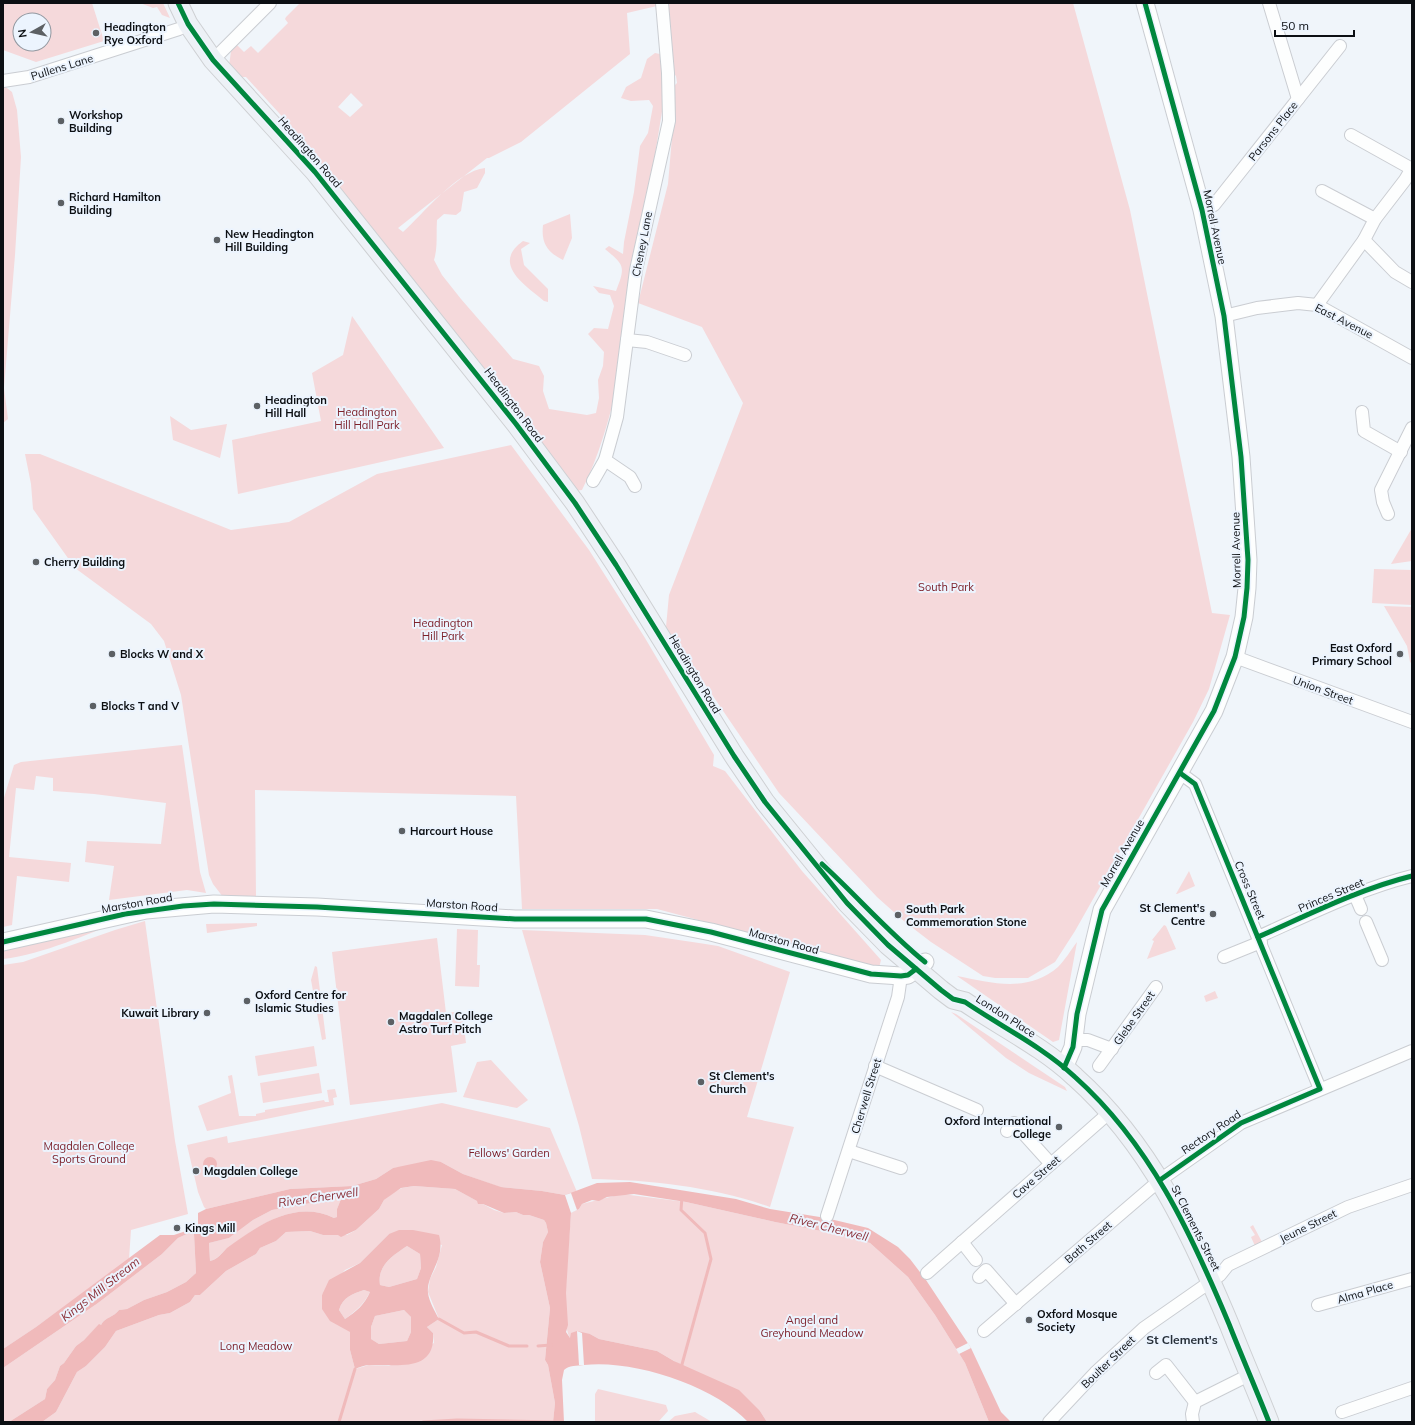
<svg xmlns="http://www.w3.org/2000/svg" width="1415" height="1425" viewBox="0 0 1415 1425" font-family="Mulish,sans-serif">
	<style>
		.green { fill: #f5d9db; fill-rule: evenodd }
		.water { fill: #f0babb; fill-rule: evenodd }
		.pier { fill: #f0f5fa }
		.lines { fill: none; stroke-linecap: round; stroke-linejoin: round }
		.stream { stroke: #f0babb; stroke-width: 3 }
		.street-casing { stroke: #cacdd2; stroke-width: 14 }
		.secondary-casing { stroke: #cacdd2; stroke-width: 19 }
		.primary-casing { stroke: #ced0d3; stroke-width: 21 }
		.street { stroke: #fdfefe; stroke-width: 12 }
		.secondary { stroke: #fdfefe; stroke-width: 17 }
		.primary { stroke: #edf1f6; stroke-width: 19 }
		.cycleway-casing { stroke: #ecf4fe; stroke-width: 8 }
		.cycleway { stroke: #00873e; stroke-width: 5 }
		.poi-dot { fill: #5c6064; stroke: #ecf4fe; stroke-width: 1.5 }
		.labels { text-anchor: middle; dominant-baseline: central; stroke-width: 4; stroke-linejoin: round; paint-order: stroke }
		.poi-label { font-size: 11px; font-weight: bold; fill: #0c0f13; stroke: #ecf4fe; text-anchor: start }
		.street-label { font-size: 11px; fill: #0c0f13; stroke: #ecf4fe }
		.park-label { font-size: 11px; fill: #7d212b; stroke: #ecf4fe }
		.water-label { font-size: 12px; font-style: italic; fill: #8a2e36; stroke: #ecf4fe }
		.neighbourhood-label { font-size: 12px; font-weight: bold; fill: #272f38; stroke: #ecf4fe }
	</style>
	<rect width="100%" height="100%" fill="#f0f5fa"/>
	<g class="green">
		<path d="M3 3H92L104 41 36 62 3 50ZM20 20H44V44H20Z"/>
		<polygon points="140,3 163,3 170,18 162,15 157,7 153,8"/>
		<path d="M300 3H657V6L627 13 630 54 521 142 489 158H487L398 228 403 232C424 213 457 171 485 168V173L477 188 464 192 461 211 456 215 444 214 437 220C436 234 438 247 434 260L442 275 461 299 513 359 539 366 544 376 543 391 549 409 587 415 596 413 599 398 598 380 603 366 604 352 588 334 594 328 608 329 614 306 610 295 599 293 593 286 616 291C626 266 624 265 605 249L609 246 623 254 624 242 634 192 640 146 648 133 653 106 649 100 631 101 621 98 626 87 641 78 647 59 655 53 660 54 666 87 618 382C609 420 599 456 582 490L574 491 300 146 301 137 246 77H241L229 66 231 51 236 44 244 52 251 46 258 53 288 23 285 19 286 17ZM351 93 363 105 350 117 338 107Z"/>
		<polygon points="668,3 1073,3 1130,210 1212,613 1230,615 1209,689 1193,722 1075,931 1055,962 1028,978 995,978 983,976 931,942 905,922 877,897 779,793 666,627 669,595 743,403 702,327 638,303 668,184 675,102 674,86 677,83 676,76 674,74"/>
		<polygon points="3,85 12,92 17,110 21,157 15,255 4,388 8,419 3,423"/>
		<path d="M570 214 572 238 563 260C547 252 541 243 543 225Z"/>
		<path d="M523 241 530 243 521 249 524 265 548 289V302L544 301C525 285 491 264 523 241Z"/>
		<polygon points="352,316 444,448 238,494 232,440 321,421 312,373 343,355"/>
		<polygon points="170,416 191,430 227,424 220,458 173,440"/>
		<polygon points="511,445 589,550 645,638 714,755 713,766 725,771 802,871 881,960 879,968 657,909 522,909 516,796 255,790 256,897 223,897 213,884 209,875 181,695 164,641 151,624 75,568 33,509 31,484 25,454 40,454 231,530 289,522 377,474"/>
		<polygon points="1412,528 1412,561 1391,564"/>
		<polygon points="1374,569 1412,570 1412,605 1372,603"/>
		<polygon points="1384,606 1412,607 1412,664 1410,662 1407,646"/>
		<polygon points="182,745 200,872 206,893 187,890 109,900 114,866 85,862 87,841 161,844 166,803 94,794 53,791 53,778 36,776 34,790 16,788 9,857 71,863 69,882 17,876 12,925 3,927 3,801 14,765 21,762"/>
		<polygon points="1189,871 1195,886 1177,894 1176,894"/>
		<path d="M125 920C86 934 45 954 3 959V949Z"/>
		<polygon points="145,921 175,1141 188,1214 131,1230 129,1259 36,1327 3,1349 3,965 23,962 115,930"/>
		<polygon points="257,923 257,926 207,933 206,924"/>
		<polygon points="1164,925 1166,926 1176,949 1147,959 1154,941 1152,940"/>
		<polygon points="457,929 478,930 477,965 480,965 479,987 455,986"/>
		<path d="M522 930 645 935 699 943 718 946 790 972 747 1117 794 1127 770 1207C714 1187 652 1180 592 1179L579 1126Z"/>
		<polygon points="437,938 446,1013 462,1011 466,1043 451,1046 457,1092 350,1105 332,952"/>
		<path d="M1077 942 1059 1040 1053 1042 957 976C992 983 1028 993 1058 967 1065 960 1071 950 1077 942Z"/>
		<polygon points="315,966 317,967 326,1039 322,1040 311,980"/>
		<polygon points="1215,991 1218,998 1206,1002 1204,996"/>
		<polygon points="951,1012 956,1014 1065,1087 1067,1091 1029,1073 1006,1058"/>
		<polygon points="314,1046 317,1066 258,1076 255,1056"/>
		<polygon points="491,1060 528,1100 517,1108 463,1097 477,1062"/>
		<polygon points="319,1073 322,1093 263,1103 260,1083"/>
		<polygon points="232,1075 239,1116 256,1116 256,1114 265,1112 265,1110 324,1100 325,1102 329,1102 327,1090 335,1089 337,1097 333,1098 334,1105 207,1131 198,1106 231,1093 228,1076"/>
		<polygon points="442,1103 550,1128 577,1192 565,1195 542,1191 500,1187 463,1174 441,1162 393,1168 376,1179 352,1186 290,1189 206,1209 204,1207 198,1192 187,1145 227,1136 228,1143"/>
		<path d="M414 1186 455 1189 494 1210 504 1213 516 1212 523 1215H529L544 1220 546 1223 548 1232 543 1242 540 1262 550 1308 545 1360 548 1365 555 1403 553 1422H42L56 1412 77 1372 86 1366 105 1347 116 1331 159 1315 170 1313 190 1302 195 1295H200L226 1271 256 1254 260 1248 276 1241 286 1232 310 1231 323 1235H347L356 1230 379 1209 384 1200 394 1192 402 1188ZM389 1234 442 1245 436 1267 430 1279 428 1292 439 1319 427 1327 433 1333 434 1343 389 1366 369 1365 355 1369 350 1350V1332L322 1295 345 1270 360 1263Z"/>
		<path d="M622 1194 686 1202 775 1222 842 1235 870 1243 908 1277 935 1315 965 1363 989 1422H767L760 1411 657 1351 599 1339 590 1334 570 1338C560 1325 570 1234 571 1213L579 1209 582 1204Z"/>
		<path d="M339 1196 341 1199 337 1209 338 1217 334 1218C295 1199 257 1226 227 1249 221 1253 217 1260 210 1261L209 1243 229 1238 253 1220 272 1210 322 1201Z"/>
		<polygon points="1253,1225 1262,1242 1255,1246 1251,1237 1255,1235 1250,1227"/>
		<path d="M189 1233 194 1234 196 1273 186 1282 167 1292 144 1300 127 1309 119 1310C114 1317 105 1317 101 1325H99L84 1340 76 1346 64 1363 60 1366 55 1380 47 1389 45 1399 9 1422H3V1368L98 1303 162 1254 178 1238Z"/>
		<path d="M407 1246 420 1254 421 1268 417 1279 389 1287 380 1285C377 1266 392 1256 407 1246Z"/>
		<path d="M364 1290 370 1292C364 1304 356 1311 345 1319L339 1310C343 1297 352 1294 364 1290Z"/>
		<polygon points="404,1310 411,1317 411,1332 407,1341 379,1344 371,1339 371,1327 375,1316"/>
		<polygon points="598,1389 666,1405 668,1411 658,1422 595,1422 595,1394"/>
		<polygon points="695,1412 712,1422 668,1422 675,1416"/>
	</g>
	<g class="water">
		<circle cx="210" cy="1164" r="7"/>
		<path d="M431 1160 441 1162 463 1174 501 1187 542 1191 565 1195 597 1183 630 1182 736 1199 770 1209 826 1218 868 1228 898 1247 910 1259 926 1280 971 1348 1001 1412 1011 1422H989L965 1363 935 1315 908 1277 870 1243 842 1235 775 1222 686 1202 634 1194 607 1197 599 1201 592 1200 582 1204 579 1209 571 1213 566 1293 568 1325 566 1332 570 1338 571 1333 577 1331 590 1334 599 1339 657 1351 674 1361 739 1390 760 1411 767 1422H748C715 1386 633 1359 584 1365 577 1366 569 1365 564 1370L562 1380 564 1422H553L555 1403 548 1365 545 1360 550 1308 540 1262 543 1242 548 1232 546 1223 544 1220 529 1215H523L516 1212 504 1213 483 1204H478L477 1201 455 1189 414 1186 401 1188 384 1200 379 1209 356 1230 341 1237 338 1235H323L310 1231 286 1232 276 1241 260 1248 256 1254 226 1271 200 1295H195L190 1302 170 1313 159 1315 116 1331 105 1347 86 1366 77 1372 56 1412 42 1422H9L45 1399 47 1389 55 1380 60 1366 64 1363 76 1346 84 1340 99 1324 101 1325C105 1317 114 1317 119 1310L127 1309 144 1300 167 1292 186 1282 196 1273 194 1234 189 1233 178 1238 162 1254 98 1303 3 1368V1349L36 1327 160 1235H174L198 1227V1213L206 1209 290 1189 352 1186 376 1179 393 1168ZM339 1196 341 1199 337 1209V1217L334 1218C295 1199 257 1226 227 1248 222 1253 217 1260 210 1261L209 1243 229 1238 253 1220 272 1210 322 1201Z"/>
		<path d="M399 1230H413L439 1235C446 1260 426 1274 428 1293 429 1301 435 1312 439 1319L427 1327 433 1333C436 1373 397 1364 370 1365 365 1365 360 1367 355 1369L350 1350V1332L330 1321 322 1309V1295L329 1280 360 1263 389 1234ZM407 1246 420 1254 421 1268 417 1279 389 1287 380 1285C377 1266 392 1256 407 1246ZM364 1290 370 1292C365 1304 356 1312 345 1319L339 1310C343 1297 352 1294 364 1290ZM404 1310 411 1317V1332L407 1341 379 1344 371 1339V1327L375 1316Z"/>
	</g>
	<g class="pier">
		<polygon points="571,1193 577,1210 571,1213 565,1195"/>
		<polygon points="577,1331 582,1333 584,1365 579,1365"/>
		<polygon points="968,1343 971,1348 959,1354 956,1349"/>
	</g>
	<g class="lines">
		<g class="stream">
			<polyline points="439,1319 464,1333 476,1332 509,1346 527,1346"/>
			<polyline points="538,1346 551,1345"/>
			<polyline points="681,1368 711,1259 705,1233 681,1210 682,1197"/>
			<polyline points="339,1422 355,1369"/>
			<polyline points="423,1422 457,1420 555,1422"/>
		</g>
		<defs>
			<g id="street">
				<polyline points="1269,3 1298,99"/>
				<polyline points="213,60 270,3"/>
				<polyline points="3,81 29,77 179,29 188,24"/>
				<polyline points="1351,135 1412,169"/>
				<polyline points="1322,191 1375,219"/>
				<polyline points="1202,210 1214,205 1340,46"/>
				<polyline points="1364,240 1395,272 1412,282"/>
				<polyline points="1317,305 1364,240 1375,219 1405,180 1412,168"/>
				<polyline points="1224,316 1257,308 1298,303 1317,305 1412,358"/>
				<polyline points="627,340 647,342 685,355"/>
				<polyline points="1362,412 1364,431 1401,452"/>
				<polyline points="605,460 630,477 635,486"/>
				<polyline points="593,481 605,460 617,417 636,270 669,121 668,73 662,3"/>
				<polyline points="1388,514 1383,502 1381,490 1412,428"/>
				<polyline points="1235,657 1412,722"/>
				<polyline points="1180,773 1195,784 1320,1089"/>
				<polyline points="1355,895 1361,909"/>
				<polyline points="1366,922 1382,960"/>
				<path d="M1258 937C1308 915 1359 889 1412 876"/>
				<polyline points="1224,957 1261,942"/>
				<polyline points="1074,1040 1088,1040 1112,1049"/>
				<polyline points="875,1066 977,1110"/>
				<polyline points="1099,1066 1156,987"/>
				<polyline points="1007,1131 1014,1123 1051,1164"/>
				<polyline points="849,1151 901,1168"/>
				<polyline points="827,1216 898,997 901,976"/>
				<polyline points="962,1242 976,1260"/>
				<polyline points="927,1273 1110,1112"/>
				<polyline points="979,1277 986,1270 1016,1304"/>
				<polyline points="1318,1305 1412,1279"/>
				<polyline points="984,1331 1160,1180 1241,1123 1412,1051"/>
				<polyline points="1156,1373 1166,1365 1195,1402"/>
				<polyline points="1342,1412 1412,1388"/>
				<polyline points="1049,1422 1095,1373 1144,1328 1220,1275 1228,1265 1348,1207 1412,1185"/>
				<polyline points="1193,1422 1192,1414 1195,1402 1249,1375"/>
			</g>
			<g id="secondary">
				<polyline points="3,942 146,910 214,904 317,907 515,919 646,919 711,932 871,974 901,976 908,975 925,962"/>
				<polyline points="1064,1068 1073,1047 1077,1014 1102,910 1214,711 1235,657 1244,617 1247,588 1248,560 1241,457 1224,316 1202,210 1145,3"/>
			</g>
			<path id="primary" d="M178 3 188 24 213 60 315 172 516 424 575 503 616 565 734 756 765 802 847 903 888 945 941 990 953 999 965 1002C1002 1027 1043 1047 1075 1077 1150 1144 1191 1233 1229 1324 1242 1357 1256 1389 1269 1422"/>
		</defs>
		<use href="#street" class="street-casing"/>
		<use href="#secondary" class="secondary-casing"/>
		<use href="#primary" class="primary-casing"/>
		<use href="#street" class="street"/>
		<use href="#secondary" class="secondary"/>
		<use href="#primary" class="primary"/>
		<defs>
			<g id="cycleway">
				<path d="M178 3 188 24 213 60 315 172 516 424 575 503 616 565 734 756 765 802 847 903 888 945 941 990 953 999 965 1002C1002 1027 1043 1047 1075 1077 1150 1144 1191 1233 1229 1324 1242 1357 1256 1389 1269 1422"/>
				<path d="M822 864C857 896 888 932 925 962"/>
				<path d="M1258 937C1308 915 1359 889 1412 876"/>
				<polyline points="3,942 125,914 183,906 214,904 317,907 515,919 646,919 711,932 871,974 901,976 908,975 916,969"/>
				<polyline points="1064,1068 1073,1047 1077,1014 1102,910 1214,711 1235,657 1244,617 1247,588 1248,560 1241,457 1224,316 1202,210 1145,3"/>
				<polyline points="1160,1180 1241,1123 1320,1089 1195,784 1180,773"/>
			</g>
		</defs>
		<use href="#cycleway" class="cycleway-casing"/>
		<use href="#cycleway" class="cycleway"/>
	</g>
	<g class="poi-dot">
		<circle cx="96" cy="33" r="4"/>
		<circle cx="61" cy="121" r="4"/>
		<circle cx="61" cy="203" r="4"/>
		<circle cx="217" cy="240" r="4"/>
		<circle cx="257" cy="406" r="4"/>
		<circle cx="36" cy="562" r="4"/>
		<circle cx="112" cy="654" r="4"/>
		<circle cx="1400" cy="654" r="4"/>
		<circle cx="93" cy="706" r="4"/>
		<circle cx="402" cy="831" r="4"/>
		<circle cx="1213" cy="914" r="4"/>
		<circle cx="898" cy="915" r="4"/>
		<circle cx="247" cy="1001" r="4"/>
		<circle cx="207" cy="1013" r="4"/>
		<circle cx="391" cy="1022" r="4"/>
		<circle cx="701" cy="1082" r="4"/>
		<circle cx="1059" cy="1127" r="4"/>
		<circle cx="196" cy="1171" r="4"/>
		<circle cx="177" cy="1228" r="4"/>
		<circle cx="1029" cy="1320" r="4"/>
	</g>
	<g class="labels">
		<g class="poi-label">
			<text x="104" y="27">Headington<tspan x="104" dy="13">Rye Oxford</tspan></text>
			<text x="69" y="115">Workshop<tspan x="69" dy="13">Building</tspan></text>
			<text x="69" y="197">Richard Hamilton<tspan x="69" dy="13">Building</tspan></text>
			<text x="225" y="234">New Headington<tspan x="225" dy="13">Hill Building</tspan></text>
			<text x="265" y="400">Headington<tspan x="265" dy="13">Hill Hall</tspan></text>
			<text x="44" y="562">Cherry Building</text>
			<text x="1392" y="648" text-anchor="end">East Oxford<tspan x="1392" dy="13">Primary School</tspan></text>
			<text x="120" y="654">Blocks W and X</text>
			<text x="101" y="706">Blocks T and V</text>
			<text x="410" y="831">Harcourt House</text>
			<text x="1205" y="908" text-anchor="end">St Clement's<tspan x="1205" dy="13">Centre</tspan></text>
			<text x="906" y="909">South Park<tspan x="906" dy="13">Commemoration Stone</tspan></text>
			<text x="255" y="995">Oxford Centre for<tspan x="255" dy="13">Islamic Studies</tspan></text>
			<text x="199" y="1013" text-anchor="end">Kuwait Library</text>
			<text x="399" y="1016">Magdalen College<tspan x="399" dy="13">Astro Turf Pitch</tspan></text>
			<text x="709" y="1076">St Clement's<tspan x="709" dy="13">Church</tspan></text>
			<text x="1051" y="1121" text-anchor="end">Oxford International<tspan x="1051" dy="13">College</tspan></text>
			<text x="204" y="1171">Magdalen College</text>
			<text x="185" y="1228">Kings Mill</text>
			<text x="1037" y="1314">Oxford Mosque<tspan x="1037" dy="13">Society</tspan></text>
		</g>
		<g class="street-label">
			<text transform="translate(62 67) rotate(-17)">Pullens Lane</text>
			<text transform="translate(1273 131) rotate(-52)">Parsons Place</text>
			<text transform="translate(310 152) rotate(49)">Headington Road</text>
			<text transform="translate(1215 227) rotate(78)">Morrell Avenue</text>
			<text transform="translate(642 244) rotate(-79)">Cheney Lane</text>
			<text transform="translate(1344 321) rotate(27)">East Avenue</text>
			<text transform="translate(514 405) rotate(53)">Headington Road</text>
			<text transform="translate(1236 550) rotate(-91)">Morrell Avenue</text>
			<text transform="translate(695 674) rotate(59)">Headington Road</text>
			<text transform="translate(1323 690) rotate(20)">Union Street</text>
			<text transform="translate(1122 853) rotate(-60)">Morrell Avenue</text>
			<text transform="translate(1250 890) rotate(67)">Cross Street</text>
			<text transform="translate(1331 895) rotate(-23)">Princes Street</text>
			<text transform="translate(137 903) rotate(-10)">Marston Road</text>
			<text transform="translate(462 905) rotate(4)">Marston Road</text>
			<text transform="translate(784 941) rotate(15)">Marston Road</text>
			<text transform="translate(1006 1016) rotate(33)">London Place</text>
			<text transform="translate(1134 1018) rotate(-55)">Glebe Street</text>
			<text transform="translate(866 1096) rotate(-73)">Cherwell Street</text>
			<text transform="translate(1211 1132) rotate(-34)">Rectory Road</text>
			<text transform="translate(1036 1177) rotate(-41)">Cave Street</text>
			<text transform="translate(1308 1226) rotate(-26)">Jeune Street</text>
			<text transform="translate(1196 1228) rotate(63)">St Clements Street</text>
			<text transform="translate(1088 1242) rotate(-41)">Bath Street</text>
			<text transform="translate(1365 1292) rotate(-16)">Alma Place</text>
			<text transform="translate(1108 1362) rotate(-44)">Boulter Street</text>
		</g>
		<g class="park-label">
			<text x="367" y="412">Headington<tspan x="367" dy="13">Hill Hall Park</tspan></text>
			<text x="946" y="587">South Park</text>
			<text x="443" y="623">Headington<tspan x="443" dy="13">Hill Park</tspan></text>
			<text x="89" y="1146">Magdalen College<tspan x="89" dy="13">Sports Ground</tspan></text>
			<text x="509" y="1153">Fellows' Garden</text>
			<text x="812" y="1320">Angel and<tspan x="812" dy="13">Greyhound Meadow</tspan></text>
			<text x="256" y="1346">Long Meadow</text>
		</g>
		<g class="water-label">
			<text transform="translate(318 1197) rotate(-8)">River Cherwell</text>
			<text transform="translate(829 1227) rotate(14)">River Cherwell</text>
			<text transform="translate(100 1289) rotate(-38)">Kings Mill Stream</text>
		</g>
		<g class="neighbourhood-label">
			<text x="1182" y="1339">St Clement's</text>
		</g>
	</g>
	<rect width="1415" height="1425" fill="none" stroke="#0c0f13" stroke-width="8"/>
	<g transform="translate(32 32) rotate(262)"><circle r="19" fill="#ecf4fe" stroke="#9298a0"/>
	<path d="M0-3L7 15L0 10L-7 15Z" fill="#5c6064"/>
	<text y="-6" font-size="11" font-weight="bold" text-anchor="middle" fill="#0c0f13">N</text>
	</g>
	<path d="M1275 30v6h79v-6" fill="none" stroke="#0c0f13" stroke-width="2"/>
	<text x="1281" y="30" font-size="12" fill="#0c0f13" stroke="#ecf4fe" stroke-width="3" paint-order="stroke">50 m</text>
</svg>
